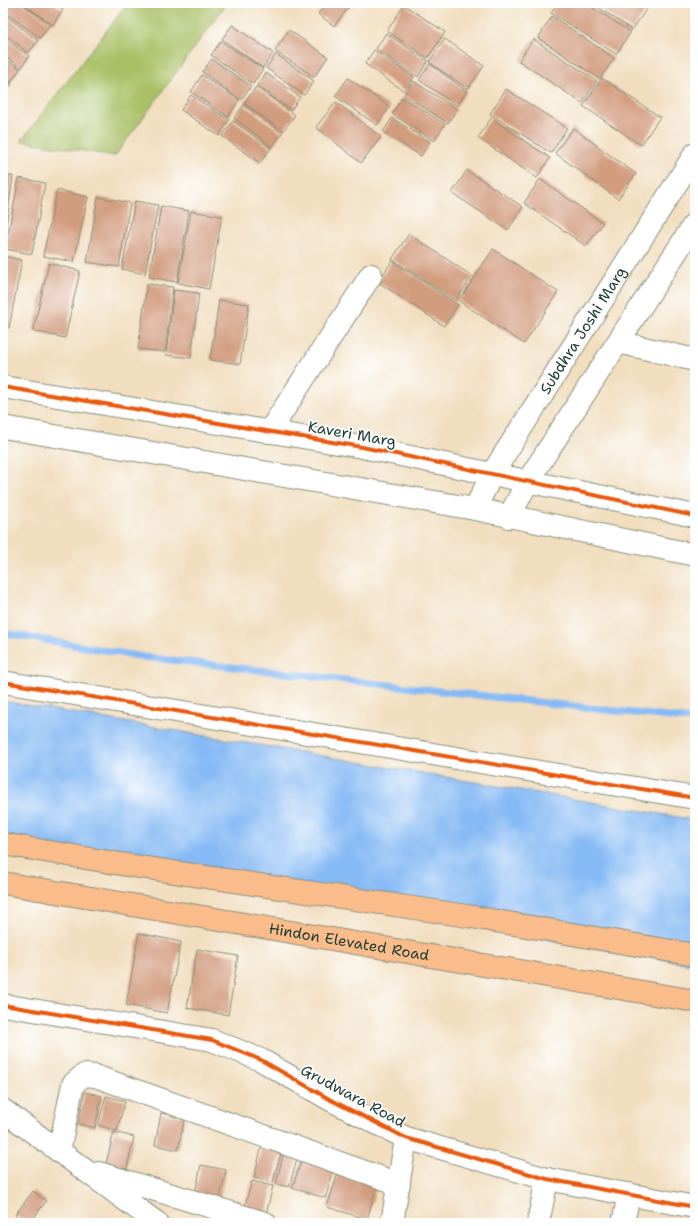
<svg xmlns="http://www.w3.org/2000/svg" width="698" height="1226" viewBox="0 0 698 1226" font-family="'Shantell Sans',sans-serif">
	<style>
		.green { fill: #a9c065; stroke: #647e4c }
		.water { fill: #86baf4; stroke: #527c94 }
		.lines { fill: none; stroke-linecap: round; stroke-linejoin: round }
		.stream { stroke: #86baf4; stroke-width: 7 }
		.building { fill: #d29c7f }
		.minor-casing { stroke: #888e7a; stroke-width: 24 }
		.highway-casing { stroke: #888e7a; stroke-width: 24 }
		.minor { stroke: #fff; stroke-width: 22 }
		.highway { stroke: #fabc8b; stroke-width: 22 }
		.cycleway-casing { stroke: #fff; stroke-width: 6 }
		.cycleway { stroke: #e8590c; stroke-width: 4 }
		.labels { text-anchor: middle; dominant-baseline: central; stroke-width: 3.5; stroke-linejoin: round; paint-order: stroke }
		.street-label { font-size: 15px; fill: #1f3d34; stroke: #fff }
	</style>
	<rect width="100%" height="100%" fill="#fff"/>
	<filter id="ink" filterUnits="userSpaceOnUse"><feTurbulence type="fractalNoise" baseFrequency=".025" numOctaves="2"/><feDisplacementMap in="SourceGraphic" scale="8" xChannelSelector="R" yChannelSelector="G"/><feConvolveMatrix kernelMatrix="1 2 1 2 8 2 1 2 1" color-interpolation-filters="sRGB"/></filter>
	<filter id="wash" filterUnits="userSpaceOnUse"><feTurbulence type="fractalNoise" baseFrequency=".012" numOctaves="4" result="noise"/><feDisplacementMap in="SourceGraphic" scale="16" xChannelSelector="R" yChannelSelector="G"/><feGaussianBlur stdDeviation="0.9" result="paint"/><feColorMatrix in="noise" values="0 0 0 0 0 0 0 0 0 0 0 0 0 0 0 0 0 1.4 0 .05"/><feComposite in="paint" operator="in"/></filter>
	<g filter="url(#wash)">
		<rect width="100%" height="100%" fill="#f1debf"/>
		<polygon class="green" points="128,3 227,3 115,156 21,141"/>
		<polygon class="water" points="3,701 695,820 695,965 3,845"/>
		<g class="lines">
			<polyline class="stream" points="3,633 144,657 695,720"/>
		</g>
		<g id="blocks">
			<g class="building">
				<polygon points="8,3 21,3 50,24 40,38 3,11 3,8"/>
				<polygon points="22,3 53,3 63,10 53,25"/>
				<polygon points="327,3 352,3 334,26 318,14"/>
				<polygon points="558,3 585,3 631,32 616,54 551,13"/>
				<polygon points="592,3 643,3 648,7 632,30"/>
				<polygon points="404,5 445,32 428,58 387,31"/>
				<polygon points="3,13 38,41 28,53 3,33"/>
				<polygon points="552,16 614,58 600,79 538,38"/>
				<polygon points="232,25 273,53 263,68 222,39"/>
				<polygon points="289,30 328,57 314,77 275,51"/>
				<polygon points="386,33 428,61 418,77 376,49"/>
				<polygon points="3,37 29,56 21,68 3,55"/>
				<polygon points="445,39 484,66 468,89 429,62"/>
				<polygon points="533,39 597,81 582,103 519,61"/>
				<polygon points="221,41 263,69 253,84 211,55"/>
				<polygon points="374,50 414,77 404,91 365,64"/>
				<polygon points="276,54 314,81 304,95 266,68"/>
				<polygon points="3,58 20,69 11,82 3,76"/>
				<polygon points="212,59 251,86 241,100 202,72"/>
				<polygon points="430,64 467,91 457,106 419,80"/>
				<polygon points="266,73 300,97 291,110 257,86"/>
				<polygon points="202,75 239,100 228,117 191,92"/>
				<polygon points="3,77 12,83 3,96"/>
				<polygon points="348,78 390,107 377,125 335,96"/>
				<polygon points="602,78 660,117 641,145 583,106"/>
				<polygon points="413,81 457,109 448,123 404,95"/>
				<polygon points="256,87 295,115 283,131 244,103"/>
				<polygon points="506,89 567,128 551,153 490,114"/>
				<polygon points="191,95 229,120 219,136 181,110"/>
				<polygon points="402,97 445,124 434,141 392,114"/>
				<polygon points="336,102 381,137 361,163 316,127"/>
				<polygon points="244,105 282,133 272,147 234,118"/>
				<polygon points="392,118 430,142 421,156 383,132"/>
				<polygon points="491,118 550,158 537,178 478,138"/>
				<polygon points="233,121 271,148 260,163 222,136"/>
				<polygon points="573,128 636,174 618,199 555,153"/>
				<polygon points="467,170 523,207 508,230 452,193"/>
				<polygon points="3,176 13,176 4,241 3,241"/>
				<polygon points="19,178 45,183 32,254 5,249"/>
				<polygon points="540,179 603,223 586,246 524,203"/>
				<polygon points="57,190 88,197 74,262 43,256"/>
				<polygon points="98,197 130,203 119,267 87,262"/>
				<polygon points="135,201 158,205 145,274 122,269"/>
				<polygon points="161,206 189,211 177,282 149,277"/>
				<polygon points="191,211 222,216 209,289 178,283"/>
				<polygon points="409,234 472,276 456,301 392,259"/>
				<polygon points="493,249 558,292 524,344 459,301"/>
				<polygon points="3,256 22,260 9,328 3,327"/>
				<polygon points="392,261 458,305 444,326 378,282"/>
				<polygon points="49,263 80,271 65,338 33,331"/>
				<polygon points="147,284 173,287 165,352 138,349"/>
				<polygon points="174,290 199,293 191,358 166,355"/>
				<polygon points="219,300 249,304 240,364 210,360"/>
				<polygon points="139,933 181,942 167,1013 126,1005"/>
				<polygon points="197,949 238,956 228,1015 187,1008"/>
				<polygon points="85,1092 102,1096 95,1128 78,1124"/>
				<polygon points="106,1096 125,1101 117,1131 98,1125"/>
				<polygon points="161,1113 185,1117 178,1150 155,1145"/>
				<polygon points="114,1132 134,1137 126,1172 105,1167"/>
				<polygon points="262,1145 282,1150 273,1182 254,1178"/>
				<polygon points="284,1151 298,1155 289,1187 276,1184"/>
				<polygon points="303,1156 335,1166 325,1198 292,1188"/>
				<polygon points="201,1165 226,1170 220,1199 195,1194"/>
				<polygon points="339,1170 378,1183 367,1219 327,1207"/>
				<polygon points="252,1181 273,1186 265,1218 243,1212"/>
				<polygon points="33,1191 46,1201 30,1223 26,1223 15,1215"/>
			</g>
		</g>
	</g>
	<g filter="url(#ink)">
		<use href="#blocks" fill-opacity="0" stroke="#888e7a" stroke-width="1"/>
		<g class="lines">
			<defs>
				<g id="minor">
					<polyline points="618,342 695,360"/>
					<polyline points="3,387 362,447 695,516"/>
					<polyline points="3,427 475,509 695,555"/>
					<polyline points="269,432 371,275"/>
					<path id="s1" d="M475 509 492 474 695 154"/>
					<polyline points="509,517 528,481 695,223"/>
					<polyline points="3,682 695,798"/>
					<polyline points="3,1005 212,1040 261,1060 331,1100 406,1138 547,1179 695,1207"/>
					<polyline points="3,1110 157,1223"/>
					<polyline points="59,1151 73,1084 84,1075 95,1076 399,1184"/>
					<polyline points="99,1173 265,1223"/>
					<polyline points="392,1223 406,1138"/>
					<polyline points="538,1223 547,1179"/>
					<polyline points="623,1223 629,1194"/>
				</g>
				<g id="highway">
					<polyline points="3,844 127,865 461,915 695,955"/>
					<path id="s2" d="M3 883 695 1001"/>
				</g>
			</defs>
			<use href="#minor" class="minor-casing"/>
			<use href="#highway" class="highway-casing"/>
			<use href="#minor" class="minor"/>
			<use href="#highway" class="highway"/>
			<defs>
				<g id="cycleway">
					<polyline points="3,387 362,447 695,516"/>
					<polyline points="3,682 695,798"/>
					<polyline points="3,1005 212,1040 261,1060 331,1100 406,1138 547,1179 695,1207"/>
				</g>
			</defs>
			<use href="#cycleway" class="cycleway-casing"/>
			<use href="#cycleway" class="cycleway"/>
		</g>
	</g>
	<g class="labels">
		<g class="street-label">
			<text stroke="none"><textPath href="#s1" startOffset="209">Subdhra Joshi Marg</textPath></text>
			<text transform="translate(352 434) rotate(10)">Kaveri Marg</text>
			<text stroke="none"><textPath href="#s2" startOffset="351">Hindon Elevated Road</textPath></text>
			<text transform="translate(353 1096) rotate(28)">Grudwara Road</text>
		</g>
	</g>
	<rect width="698" height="1226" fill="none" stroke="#fff" stroke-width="16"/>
</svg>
